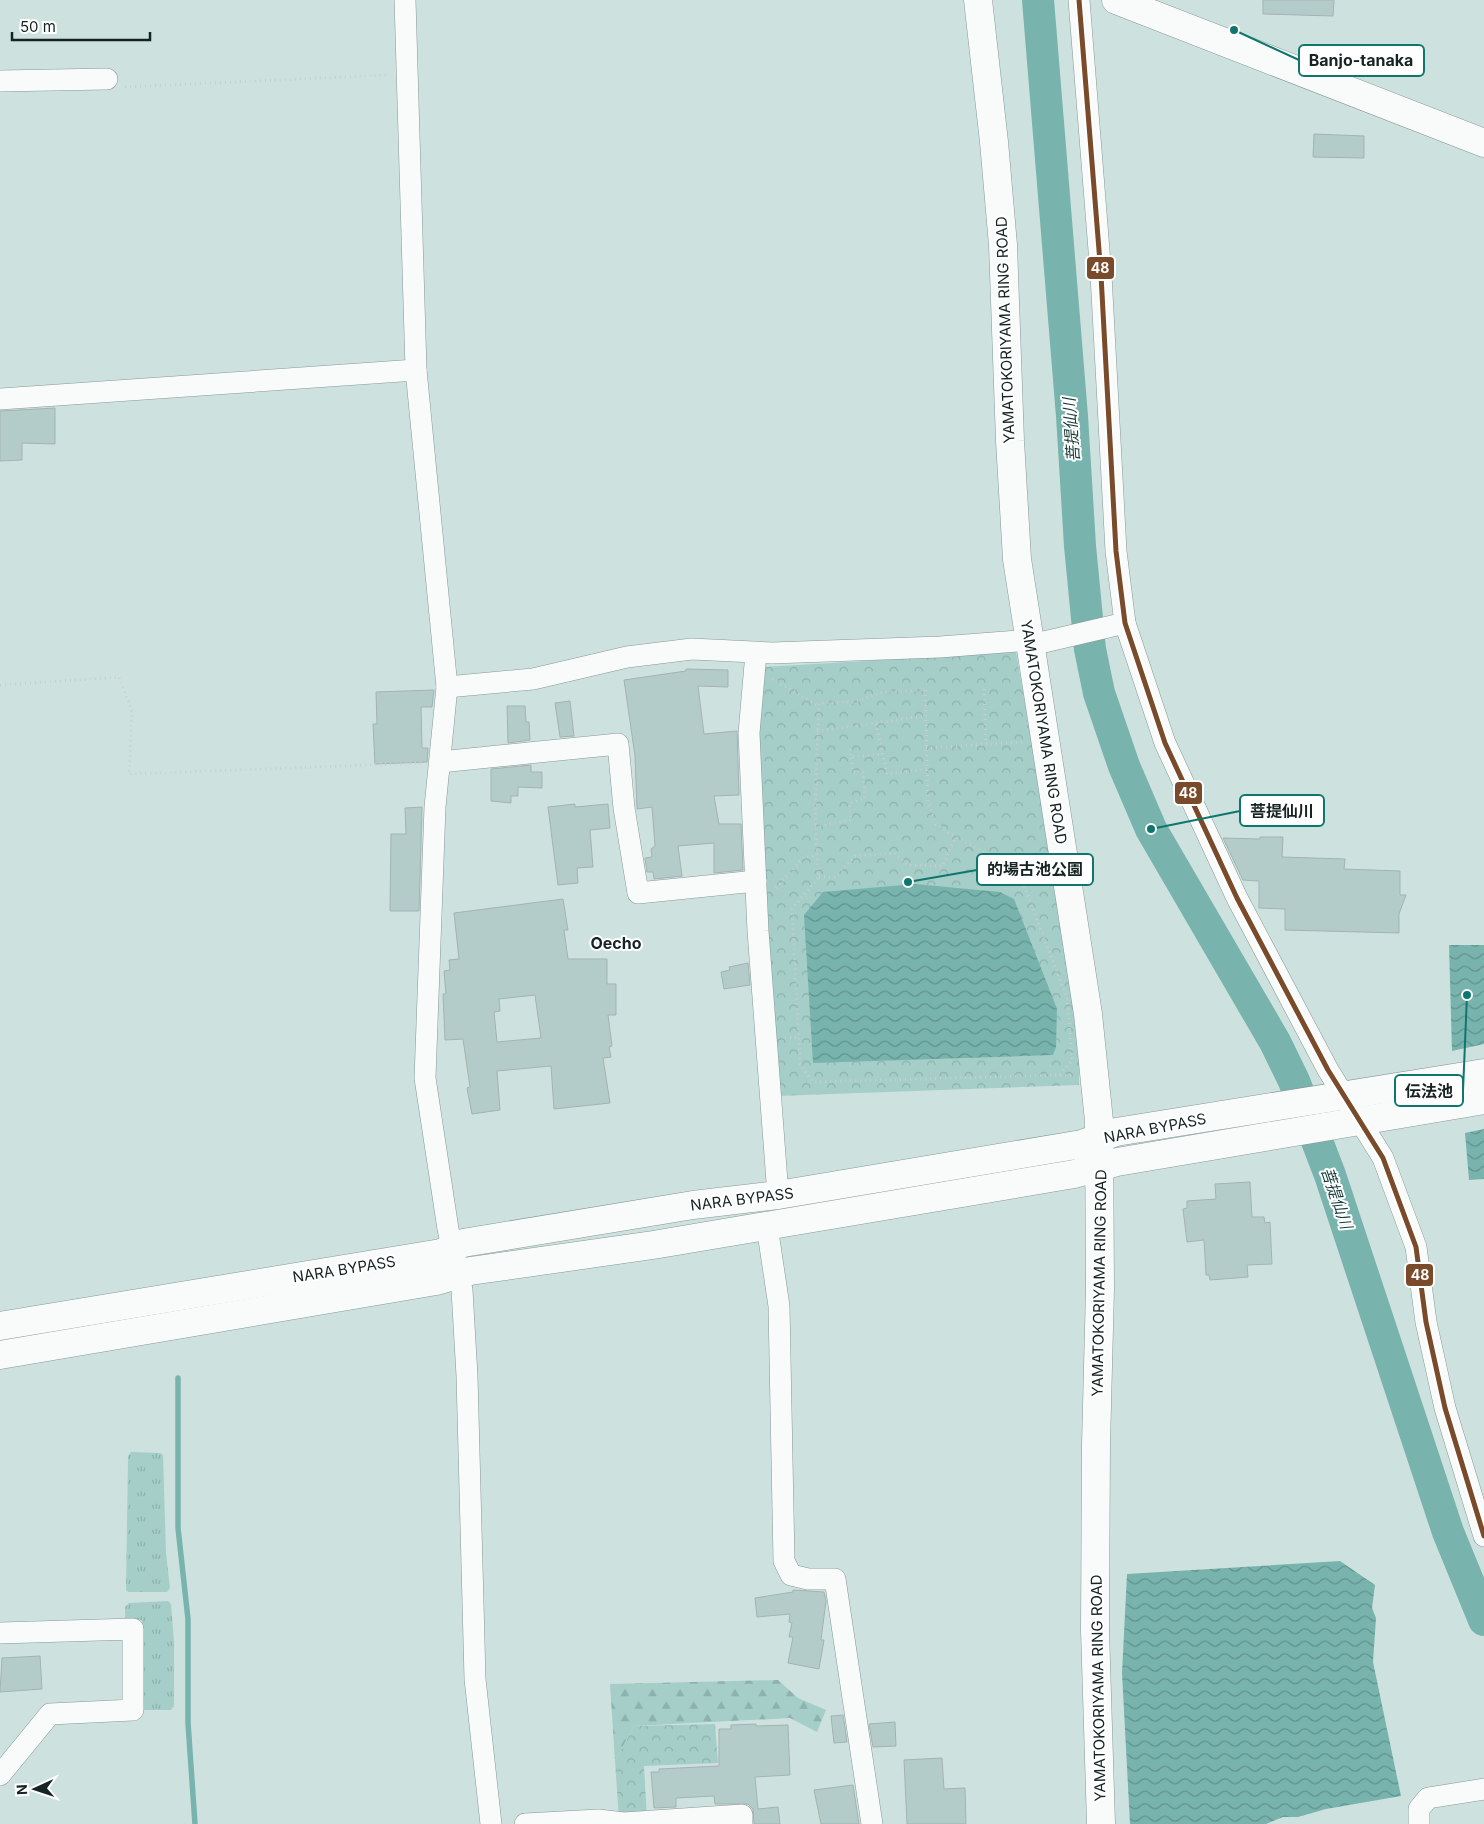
<svg xmlns="http://www.w3.org/2000/svg" width="1484" height="1824" viewBox="0 0 1484 1824" font-family="Inter,'Noto Sans JP',sans-serif">
	<style>
		.grass { fill: url(#grass-tufts) }
		.forest { fill: url(#forest-firs) }
		.park { fill: url(#park-crowns) }
		.water { fill: url(#water-waves) }
		.lines { fill: none; stroke-linecap: round; stroke-linejoin: round }
		.stream { stroke: #78b4ad; stroke-width: 5.5 }
		.river { stroke: #78b4ad; stroke-width: 32 }
		.building { fill: #b4ccc9; stroke: #a3b3b1; fill-rule: evenodd }
		.street-casing { stroke: #879795; stroke-width: 22 }
		.secondary-casing { stroke: #879795; stroke-width: 29 }
		.highway-casing { stroke: #879795; stroke-width: 29 }
		.path { stroke: #cacfcf; stroke-width: 3; stroke-dasharray: 1 4; stroke-linecap: butt }
		.street { stroke: #f8fbfa; stroke-width: 21 }
		.secondary { stroke: #f8fbfa; stroke-width: 28 }
		.highway { stroke: #f8fbfa; stroke-width: 28 }
		.bus-1-casing { stroke: #fff; stroke-width: 9 }
		.bus-1 { stroke: #7a4b2a; stroke-width: 5 }
		.labels { text-anchor: middle; dominant-baseline: central; stroke-width: 4; stroke-linejoin: round; paint-order: stroke }
		.street-label { font-size: 15px; fill: #152321; stroke: #fff }
		.water-label { font-size: 16px; font-style: italic; fill: #183d39; stroke: #fff }
		.neighbourhood-label { font-size: 16px; font-weight: bold; fill: #152321; stroke: #fff }
		.leader { fill: none; stroke: #0f766e; stroke-width: 2 }
		.callout-dot { fill: #0f766e; stroke: #fff; stroke-width: 2 }
		.callout { fill: #fff; stroke: #0f766e; stroke-width: 2 }
		.callout-label { font-size: 16px; text-anchor: middle; font-weight: bold; fill: #152321 }
		.line-badge { stroke: #fff; stroke-width: 2 }
		.badge-label { font-size: 14px; text-anchor: middle; font-weight: bold; fill: #fff }
	</style>
	<defs>
		<pattern id="grass-tufts" width="24" height="20" patternUnits="userSpaceOnUse" patternTransform="scale(1.25)"><rect width="24" height="20" fill="#a5cec8"/><path d="M3 7l-1-3M5 7V3M7 7l1-3M15 17l-1-3M17 17v-4M19 17l1-3" fill="none" stroke="#8db1ac"/></pattern>
		<pattern id="forest-firs" width="22" height="20" patternUnits="userSpaceOnUse" patternTransform="scale(1.25)"><rect width="22" height="20" fill="#a5cec8"/><path d="M5 1l3.5 6h-7zM16 11l3.5 6h-7z" fill="#8db1ac"/></pattern>
		<pattern id="park-crowns" width="20" height="18" patternUnits="userSpaceOnUse" patternTransform="scale(1.25)"><rect width="20" height="18" fill="#a5cec8"/><path d="M2 6a3 3 0 1 1 6 0M12 15a3 3 0 1 1 6 0" fill="none" stroke="#8db1ac"/></pattern>
		<pattern id="water-waves" width="16" height="10" patternUnits="userSpaceOnUse" patternTransform="scale(1.25)"><rect width="16" height="10" fill="#78b4ad"/><path d="M0 5q4-4 8 0t8 0" fill="none" stroke="#61928c"/></pattern>
	</defs>
	<rect width="100%" height="100%" fill="#cde2df"/>
	<g class="grass">
		<polygon points="131,1452 160,1453 163,1455 166,1553 170,1588 167,1592 128,1592 126,1590 128,1456"/>
		<polygon points="168,1601 171,1604 174,1643 174,1706 171,1710 144,1710 142,1620 125,1619 125,1607 129,1603"/>
	</g>
	<polygon class="forest" points="778,1680 798,1698 826,1710 817,1732 790,1718 634,1726 615,1761 610,1684"/>
	<g class="park">
		<polygon points="1016,652 1079,1016 1079,1085 777,1096 755,731 764,667"/>
		<polygon points="715,1724 718,1763 644,1766 647,1819 619,1820 615,1761 634,1726"/>
	</g>
	<g class="water">
		<polygon points="915,884 1000,892 1014,899 1057,1009 1056,1047 1053,1055 813,1063 804,915 823,892"/>
		<polygon points="1449,945 1484,945 1484,1044 1452,1051"/>
		<polygon points="1484,1129 1484,1179 1469,1180 1465,1133"/>
		<polygon points="1340,1561 1375,1585 1372,1608 1376,1618 1373,1662 1401,1796 1326,1809 1298,1817 1283,1817 1266,1824 1130,1824 1122,1673 1127,1574"/>
	</g>
	<g class="lines">
		<polyline class="stream" points="178,1378 178,1528 188,1619 188,1723 195,1824"/>
		<polyline class="river" points="1038,0 1072,416 1080,546 1090,649 1099,693 1124,766 1151,829 1275,1042 1294,1081 1330,1175 1448,1532 1484,1620"/>
	</g>
	<g class="building">
		<polygon points="1263,0 1334,0 1333,16 1263,14"/>
		<polygon points="1314,134 1364,136 1364,158 1313,157"/>
		<polygon points="55,408 55,444 22,443 22,460 0,461 0,411"/>
		<polygon points="686,669 728,670 728,687 698,686 704,734 737,731 739,795 714,796 719,824 741,824 743,870 714,873 714,843 678,846 682,876 654,879 653,872 647,872 645,858 652,857 651,849 655,846 652,807 637,809 635,756 624,680 686,671"/>
		<polygon points="434,690 432,707 421,707 422,748 428,748 427,762 375,764 373,724 377,724 376,692"/>
		<polygon points="570,701 574,736 560,737 555,703"/>
		<polygon points="507,706 525,706 526,722 529,722 530,740 508,743"/>
		<polygon points="531,765 531,772 542,772 542,788 518,787 518,796 511,796 511,803 491,801 491,769"/>
		<polygon points="575,804 575,807 608,804 610,828 590,830 593,867 577,868 578,883 558,885 548,807"/>
		<polygon points="422,807 419,911 390,911 391,834 406,834 405,808"/>
		<polygon points="1260,837 1283,837 1282,857 1345,859 1344,869 1400,871 1400,895 1406,895 1399,914 1399,933 1285,930 1285,909 1259,908 1259,881 1243,880 1223,838 1260,839"/>
		<path d="M563 899 568 930H564L568 959H607V984H616V1015H608L612 1046 609 1047 611 1057 603 1058 610 1103 554 1109 551 1066 497 1071 500 1110 472 1114 467 1088 470 1087 463 1039 445 1040 443 994H446L444 971 450 970 449 960 459 959 454 913ZM535 995 541 1038 497 1042 494 1012 500 1011 499 999Z"/>
		<polygon points="748,963 750,985 724,989 721,972 730,970 729,967"/>
		<polygon points="1250,1182 1252,1217 1264,1217 1265,1223 1270,1222 1272,1264 1247,1265 1248,1277 1210,1280 1209,1275 1206,1275 1204,1240 1187,1242 1183,1209 1187,1208 1187,1201 1216,1199 1215,1184"/>
		<polygon points="793,1590 824,1592 826,1601 821,1640 824,1640 819,1669 788,1663 793,1637 789,1637 792,1623 789,1622 790,1614 757,1617 755,1598 793,1592"/>
		<polygon points="40,1656 42,1689 0,1692 2,1658"/>
		<polygon points="843,1715 847,1742 834,1743 831,1716"/>
		<polygon points="895,1722 896,1746 873,1747 869,1724"/>
		<polygon points="756,1724 756,1726 788,1725 790,1775 755,1777 758,1809 778,1807 780,1824 754,1824 753,1809 748,1804 715,1804 714,1796 676,1798 676,1807 654,1808 651,1772 659,1772 659,1769 719,1766 719,1729 731,1729 731,1725"/>
		<polygon points="942,1758 944,1789 965,1788 966,1824 907,1824 904,1760"/>
		<polygon points="853,1785 859,1824 821,1824 814,1790"/>
	</g>
	<g class="lines">
		<defs>
			<g id="street">
				<polyline points="405,0 416,370 447,687 435,807 425,1078 448,1229 462,1290 467,1376 475,1679 491,1824"/>
				<polyline points="1079,0 1101,275 1116,551 1125,623 1165,743 1237,898 1328,1070 1383,1158 1416,1247 1426,1322 1445,1408 1484,1536"/>
				<polyline points="0,81 107,79"/>
				<polyline points="0,399 416,370"/>
				<polyline points="756,653 749,733 758,931 778,1195"/>
				<polyline points="447,687 533,679 627,657 692,649 772,653 940,647 1019,641 1044,642 1125,623"/>
				<polyline points="440,762 618,744 624,808 638,893 756,881"/>
				<polyline points="767,1226 779,1306 784,1561 791,1575 808,1579 835,1579 872,1824"/>
				<polyline points="0,1633 133,1629 133,1710 50,1714 0,1775"/>
				<polyline points="525,1824 598,1820 624,1823 742,1815 742,1824"/>
				<polyline points="1419,1824 1419,1809 1428,1798 1484,1789"/>
			</g>
			<g id="secondary">
				<polyline points="978,0 994,142 1003,245 1010,441 1017,559 1088,1014 1099,1121 1100,1289 1096,1444 1095,1630 1101,1824"/>
				<polyline points="1116,0 1484,143"/>
			</g>
			<g id="highway">
				<polyline points="0,1326 441,1253 463,1243 693,1205 778,1195 1082,1144 1116,1132 1484,1073"/>
				<polyline points="0,1355 436,1281 470,1271 653,1245 1074,1174 1117,1162 1484,1100"/>
			</g>
		</defs>
		<use href="#street" class="street-casing"/>
		<use href="#secondary" class="secondary-casing"/>
		<use href="#highway" class="highway-casing"/>
		<g class="path">
			<polyline points="125,87 389,75"/>
			<polyline points="772,679 818,706"/>
			<polyline points="0,685 119,677 132,712 129,774 422,763"/>
			<polyline points="984,689 986,744"/>
			<path d="M925 690 928 801 936 824 955 837 1005 863 1023 883 1067 998 1072 1061 1059 1075 813 1082 800 1064 792 909 819 877C812 818 817 761 819 703L855 702 883 692Z"/>
			<polyline points="876,724 887,774 927,769"/>
			<polyline points="817,731 925,716"/>
			<polyline points="926,748 1022,742"/>
			<polyline points="850,749 851,757 882,754"/>
			<polyline points="815,827 851,820 850,803 865,798 863,771 853,772 851,757"/>
			<polyline points="819,877 836,877 855,856 894,853 908,865 943,866 955,837"/>
			<polyline points="776,888 804,857 817,856"/>
			<polyline points="785,1038 799,1037"/>
			<polyline points="1060,1075 1073,1076"/>
		</g>
		<use href="#street" class="street"/>
		<use href="#secondary" class="secondary"/>
		<use href="#highway" class="highway"/>
		<defs>
			<polyline id="bus-1" points="1079,0 1101,275 1116,551 1125,623 1165,743 1237,898 1328,1070 1383,1158 1416,1247 1426,1322 1445,1408 1484,1536"/>
		</defs>
		<use href="#bus-1" class="bus-1-casing"/>
		<use href="#bus-1" class="bus-1"/>
	</g>
	<g class="labels">
		<g class="street-label">
			<text transform="translate(1005 330) rotate(-92)">YAMATOKORIYAMA RING ROAD</text>
			<text transform="translate(1044 732) rotate(81)">YAMATOKORIYAMA RING ROAD</text>
			<text transform="translate(1155 1128) rotate(-11)">NARA BYPASS</text>
			<text transform="translate(742 1199) rotate(-7)">NARA BYPASS</text>
			<text transform="translate(344 1269) rotate(-9)">NARA BYPASS</text>
			<text transform="translate(1099 1283) rotate(-89)">YAMATOKORIYAMA RING ROAD</text>
			<text transform="translate(1098 1688) rotate(-91)">YAMATOKORIYAMA RING ROAD</text>
		</g>
		<g class="water-label">
			<text transform="translate(1071 430) rotate(-94)">菩提仙川</text>
			<text transform="translate(1337 1198) rotate(71)">菩提仙川</text>
		</g>
		<g class="neighbourhood-label">
			<text x="616" y="943">Oecho</text>
		</g>
	</g>
	<path class="leader" d="M1234 30L1299 60M1151 829L1240 811M908 882L977 870M1467 995L1463 1091"/>
	<g class="callout-dot">
		<circle cx="1234" cy="30" r="5"/>
		<circle cx="1151" cy="829" r="5"/>
		<circle cx="908" cy="882" r="5"/>
		<circle cx="1467" cy="995" r="5"/>
	</g>
	<g class="callout">
		<rect x="1299" y="45" width="125" height="31" rx="5"/>
		<rect x="1240" y="795" width="84" height="31" rx="5"/>
		<rect x="977" y="854" width="116" height="31" rx="5"/>
		<rect x="1395" y="1075" width="68" height="31" rx="5"/>
	</g>
	<g class="callout-label">
		<text x="1361" y="66">Banjo-tanaka</text>
		<text x="1282" y="817">菩提仙川</text>
		<text x="1035" y="875">的場古池公園</text>
		<text x="1429" y="1097">伝法池</text>
	</g>
	<g class="line-badge">
		<rect x="1086" y="256" width="29" height="24" rx="5" fill="#7a4b2a"/>
		<rect x="1174" y="781" width="29" height="24" rx="5" fill="#7a4b2a"/>
		<rect x="1405" y="1263" width="29" height="24" rx="5" fill="#7a4b2a"/>
	</g>
	<g class="badge-label">
		<text x="1100" y="273">48</text>
		<text x="1188" y="798">48</text>
		<text x="1420" y="1280">48</text>
	</g>
	<g transform="translate(35 1789) rotate(267)" stroke="#ffffff" stroke-width="4" paint-order="stroke">
	<path d="M0-4L9 19L0 12L-9 19Z" fill="#152321"/>
	<text y="-8" font-size="14" font-weight="bold" text-anchor="middle" fill="#152321">N</text>
	</g>
	<path d="M12 32v8h138v-8" fill="none" stroke="#152321" stroke-width="2.5"/>
	<text x="20" y="32" font-size="15" fill="#152321" stroke="#ffffff" stroke-width="4" paint-order="stroke">50 m</text>
</svg>
